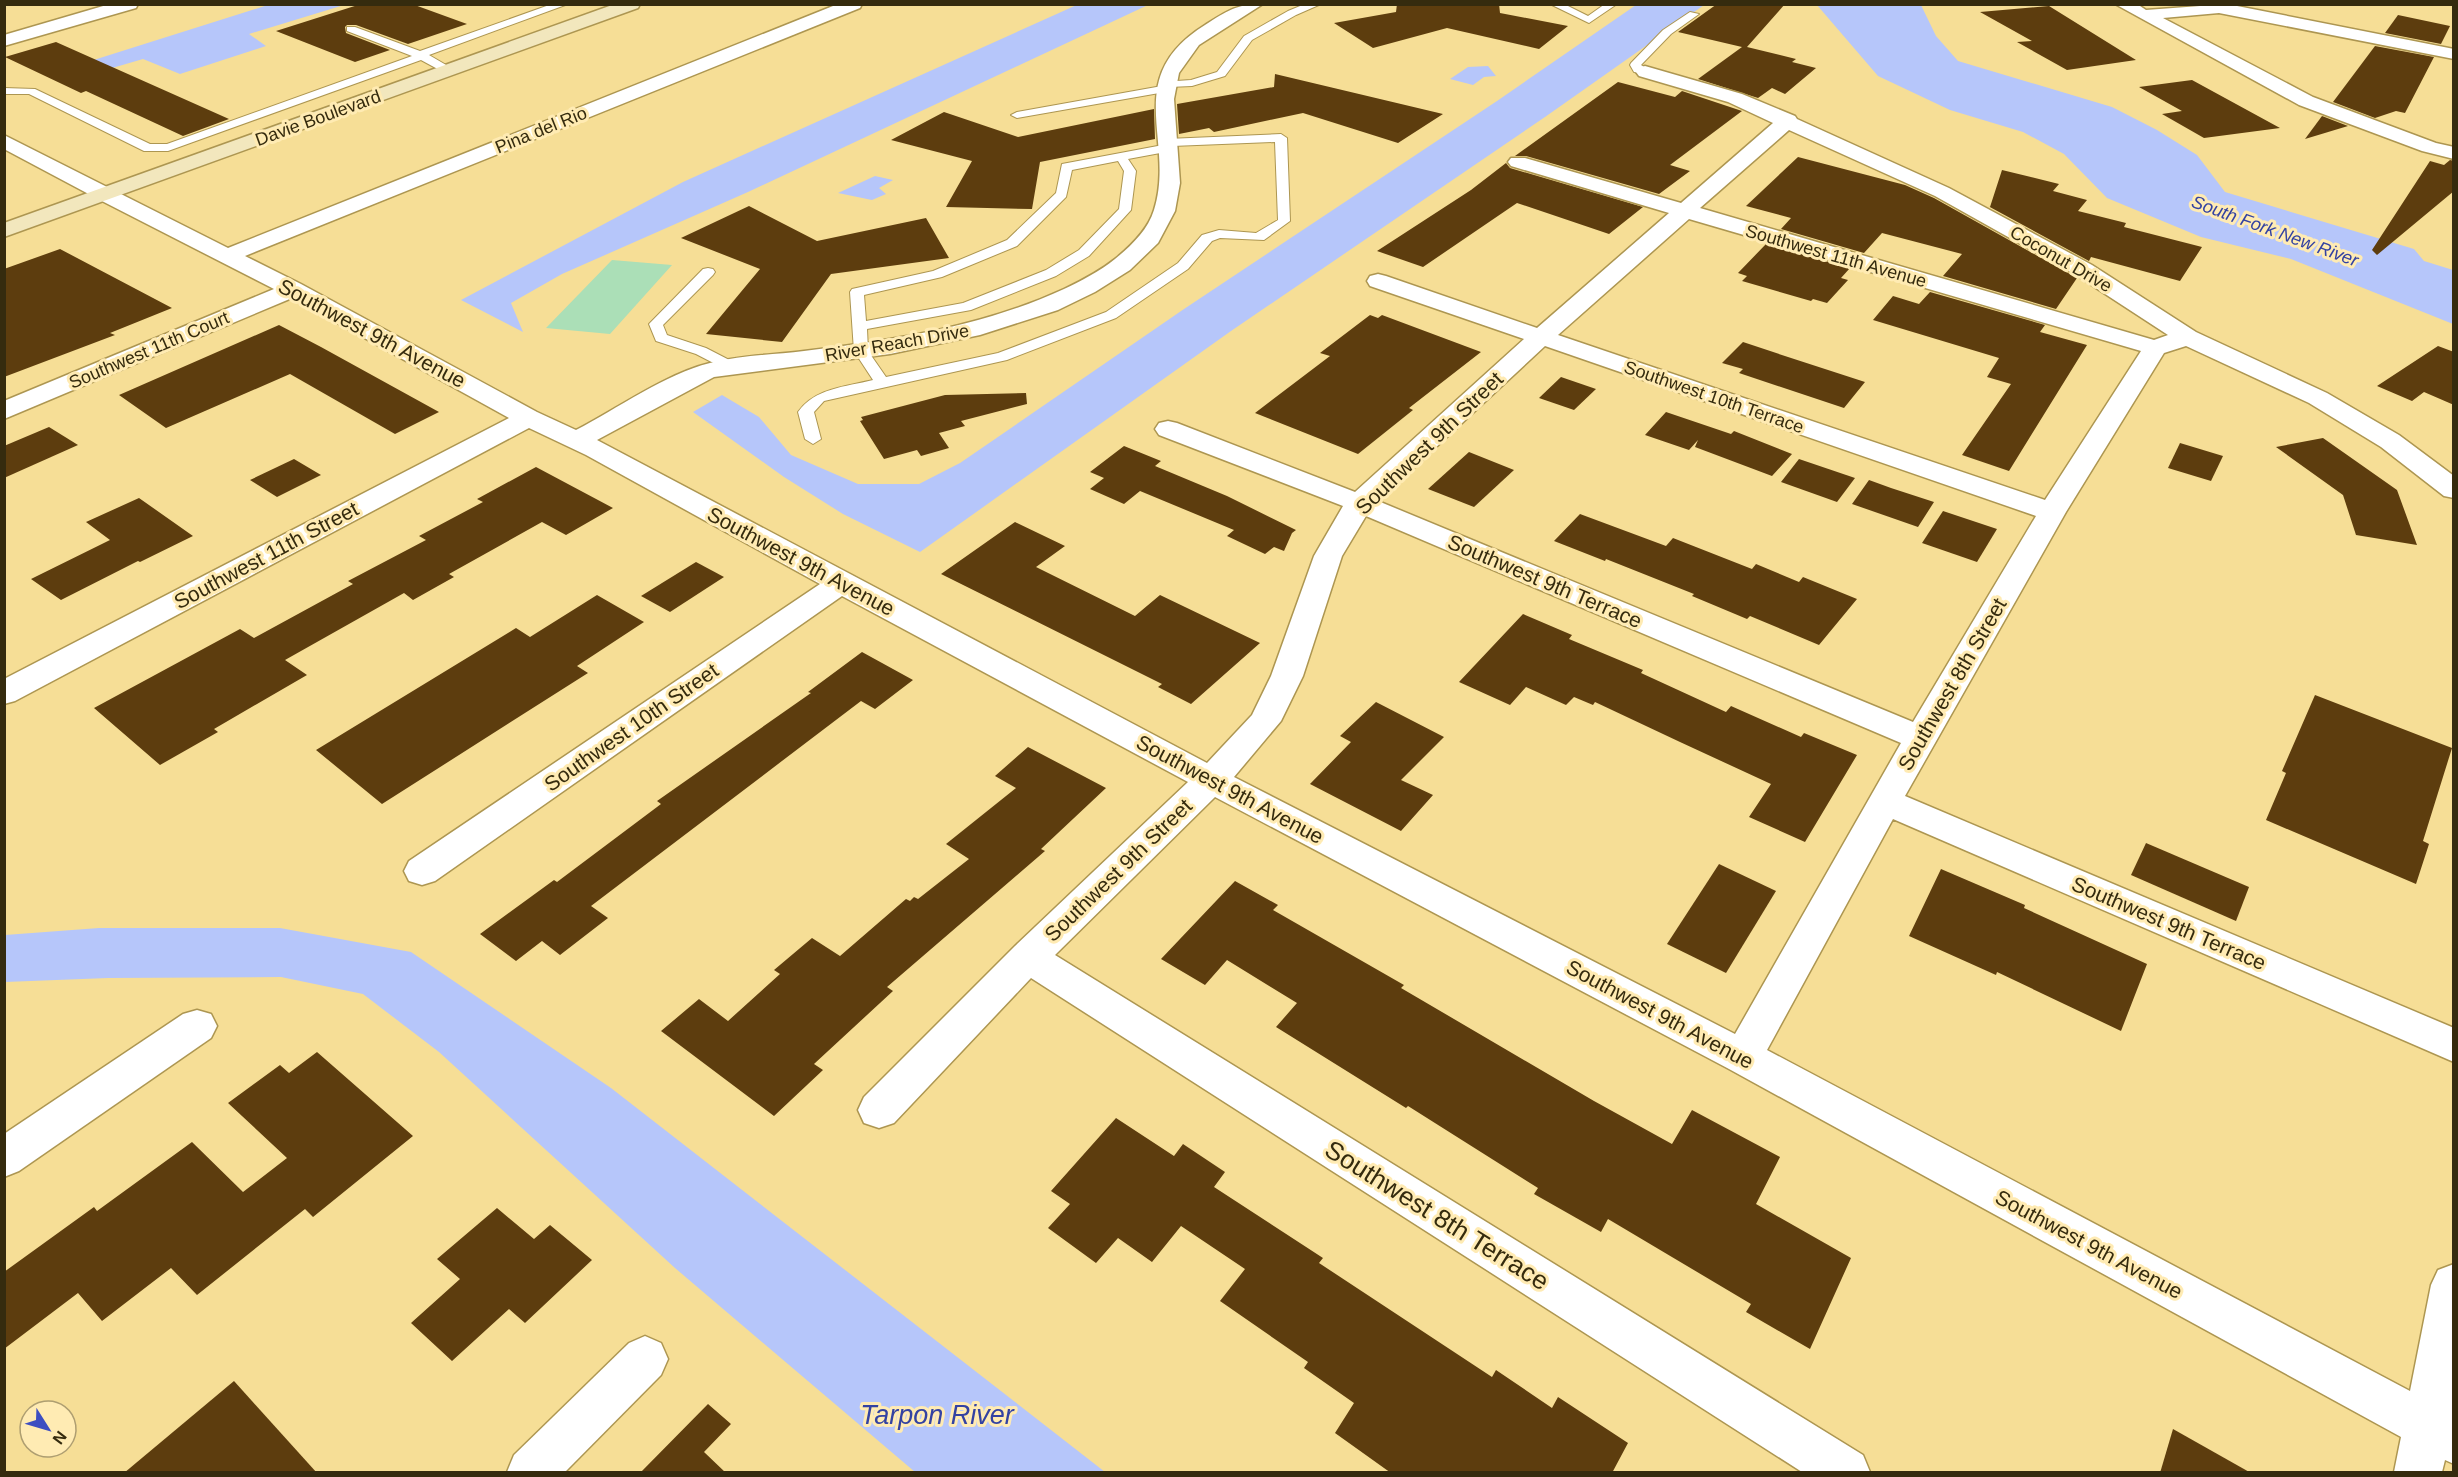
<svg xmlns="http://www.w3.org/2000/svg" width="2458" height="1477" viewBox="0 0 2458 1477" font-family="Helvetica,sans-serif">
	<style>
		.green { fill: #abdfb7 }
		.water { fill: #b6c6fa }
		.building { fill: #5d3d0e }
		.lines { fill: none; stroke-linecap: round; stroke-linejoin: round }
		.lane-casing { stroke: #ad9651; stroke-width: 2 }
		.street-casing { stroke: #ad9651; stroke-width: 3 }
		.secondary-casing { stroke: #ad9651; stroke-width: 3 }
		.lane { fill: #fff; fill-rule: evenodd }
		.street { fill: #fff; fill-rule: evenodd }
		.secondary { fill: #f2e7bd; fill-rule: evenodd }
		.labels { text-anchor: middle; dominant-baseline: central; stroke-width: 6; stroke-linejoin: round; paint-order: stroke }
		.far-street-label { font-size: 18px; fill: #352b0e; stroke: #ffebb3 }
		.far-water-label { font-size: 18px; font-style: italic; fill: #3342a2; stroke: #ffebb3 }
		.street-label { font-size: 21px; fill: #352b0e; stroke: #ffebb3 }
		.near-street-label { font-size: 26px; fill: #352b0e; stroke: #ffebb3 }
		.near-water-label { font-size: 27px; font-style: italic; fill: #3342a2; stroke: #ffebb3 }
	</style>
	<rect width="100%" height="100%" fill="#f6de96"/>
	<polygon class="green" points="612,260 672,265 610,334 546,328"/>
	<g class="water">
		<polygon points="1079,4 1148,5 748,192 562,274 511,303 523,332 461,300 683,182"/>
		<polygon points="268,5 344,5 249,34 266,46 180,74 143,59 78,78 62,70"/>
		<polygon points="1636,5 1704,5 1545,117 1231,331 920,552 843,514 784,477 693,412 722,395 759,417 791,455 858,484 919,484 960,463 1184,309 1497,101"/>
		<polygon points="1817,5 1921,5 1936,36 1958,61 2112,107 2157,130 2197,155 2225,192 2414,249 2424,261 2453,270 2453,324 2291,259 2201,237 2107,198 2064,154 2023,132 1950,110 1878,76"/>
		<polygon points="1488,66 1496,76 1484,77 1473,85 1450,79 1468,67"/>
		<polygon points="875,176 893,180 879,188 886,194 872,200 838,193"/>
		<polygon points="99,928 280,928 411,952 611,1088 1105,1472 915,1472 675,1268 439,1052 363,994 281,977 108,978 5,982 5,935"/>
	</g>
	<g class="building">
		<polygon points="361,4 412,4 467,24 408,44 356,25 347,25 345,27 346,33 390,50 355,62 276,31"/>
		<polygon points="1397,4 1499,4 1500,13 1568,26 1539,49 1447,28 1373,48 1334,23 1396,12"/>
		<polygon points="1717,4 1785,4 1747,47 1796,59 1792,62 1816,68 1785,94 1772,88 1758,98 1698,79 1742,47 1678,32"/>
		<polygon points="2049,6 2136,60 2067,70 2017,42 2032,41 1980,12"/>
		<polygon points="2398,15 2450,26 2441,44 2385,33"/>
		<polygon points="56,42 229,119 183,136 86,91 81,93 5,57"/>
		<polygon points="2375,46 2434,57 2405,113 2396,111 2375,118 2333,102"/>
		<polygon points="1275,74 1443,114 1398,143 1303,113 1214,132 1209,128 1179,134 1177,104 1274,87"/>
		<polygon points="2192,80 2280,128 2204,138 2162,114 2182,111 2139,87"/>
		<polygon points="1618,82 1675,97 1682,91 1742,111 1670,165 1690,171 1659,194 1526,156 1515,156"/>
		<polygon points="1154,109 1155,139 1040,162 1032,209 946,207 972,161 891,140 944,112 1018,137"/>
		<polygon points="2322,116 2348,126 2305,139"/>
		<polygon points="1798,157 1905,185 1934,198 2077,278 2056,309 1943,276 1962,254 1882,233 1864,253 1781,229 1791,218 1746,206"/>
		<polygon points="2450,160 2454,161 2454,191 2377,255 2372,250 2430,161 2444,165"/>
		<polygon points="1506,163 1510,168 1643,207 1609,234 1517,203 1423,267 1377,251 1471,190"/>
		<polygon points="2002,170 2059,184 2053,191 2087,200 2078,211 2126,223 2124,227 2202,247 2180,281 2091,257 2089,261 1988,206 1990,207"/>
		<polygon points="749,206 817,241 926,218 949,258 831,274 782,342 706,334 760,269 681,238"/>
		<polygon points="1766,244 1850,268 1841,278 1848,280 1827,303 1813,299 1811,301 1742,281 1747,276 1738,273"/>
		<polygon points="60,249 172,308 110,333 115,335 4,377 4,269"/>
		<polygon points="1930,292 2045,325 2040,332 2087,345 2009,471 1962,455 2011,384 1987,377 1999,358 1873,320 1893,296 1919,304"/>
		<polygon points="1370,315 1378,318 1382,315 1481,352 1409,408 1413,410 1358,454 1255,413 1330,356 1320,353"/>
		<polygon points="279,325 321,347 439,412 395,434 290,374 166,428 119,395"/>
		<polygon points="1743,342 1788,357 1865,382 1844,408 1739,373 1743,369 1722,363"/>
		<polygon points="2438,346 2454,352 2454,405 2424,392 2412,401 2377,386"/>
		<polygon points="1561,377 1596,389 1574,410 1539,398"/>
		<polygon points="1026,393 1027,404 961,421 965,426 939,433 949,448 921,456 917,450 884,459 860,421 863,420 861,417 945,395"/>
		<polygon points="1666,412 1731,434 1734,431 1792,454 1772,476 1695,447 1698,440 1689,450 1645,435"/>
		<polygon points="49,427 78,445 4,478 4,446"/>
		<polygon points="2323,438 2397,490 2417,545 2356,535 2343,495 2276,447"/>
		<polygon points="2180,443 2223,456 2211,481 2168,468"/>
		<polygon points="1124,446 1161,461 1155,466 1227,496 1296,530 1292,533 1284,551 1274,547 1265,554 1227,536 1234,530 1140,491 1124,504 1090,489 1104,478 1090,472"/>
		<polygon points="1469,452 1514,470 1474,507 1428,489"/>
		<polygon points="294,459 321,475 277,497 250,480"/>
		<polygon points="1799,459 1855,478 1837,502 1781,482"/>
		<polygon points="536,467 613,508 566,535 542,522 449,574 454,577 413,600 404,593 285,660 307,675 214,729 218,732 160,765 94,708 240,629 254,638 353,584 348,581 426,540 419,536 483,502 477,499"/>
		<polygon points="1869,480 1891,488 1934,502 1918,527 1852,504"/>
		<polygon points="139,498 193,536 140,562 138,561 61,600 31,579 110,540 86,522"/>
		<polygon points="1943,511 1997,529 1977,562 1922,543"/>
		<polygon points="1580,514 1666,546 1673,538 1752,569 1756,564 1799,582 1803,577 1857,599 1819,645 1750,616 1747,619 1692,596 1694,594 1606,559 1605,561 1554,541"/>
		<polygon points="1015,522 1065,546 1036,567 1135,616 1160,595 1260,643 1191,704 1158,687 1162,684 941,574"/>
		<polygon points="696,562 724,577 670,612 641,596"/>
		<polygon points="597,595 644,622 577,666 588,673 382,804 316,750 516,628 530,637"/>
		<polygon points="1523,614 1572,635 1569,639 1643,670 1641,673 1726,712 1731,706 1801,737 1804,733 1857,755 1805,842 1749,817 1771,784 1680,742 1595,702 1593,705 1574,697 1566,705 1526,687 1510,705 1459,682"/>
		<polygon points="862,652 913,680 875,709 861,701 591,906 608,918 560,955 542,941 516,961 480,934 554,880 557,882 661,804 657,801 811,693 808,692"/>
		<polygon points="2315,695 2452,748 2423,841 2429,844 2416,884 2266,820 2286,773 2282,771"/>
		<polygon points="1376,702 1444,737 1401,780 1433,795 1401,831 1310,784 1351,742 1340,736"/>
		<polygon points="1028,747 1106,788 1041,849 1045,851 887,987 893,991 814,1064 823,1070 774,1116 661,1031 699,999 728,1021 780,974 774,970 812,938 840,956 906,899 910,901 914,897 918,899 969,859 946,844 1016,788 995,776"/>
		<polygon points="2146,843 2249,887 2236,921 2131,875"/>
		<polygon points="1719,864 1776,891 1726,973 1667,944"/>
		<polygon points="1941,869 2025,905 2024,908 2147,964 2121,1031 1997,972 1996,975 1909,936"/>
		<polygon points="1235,881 1278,905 1273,910 1404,985 1401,988 1594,1101 1672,1144 1692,1110 1780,1157 1756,1204 1851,1258 1810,1349 1746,1312 1751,1304 1608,1219 1601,1232 1534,1194 1538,1188 1408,1106 1406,1108 1276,1027 1297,1003 1227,960 1205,985 1161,959"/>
		<polygon points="317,1052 413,1136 313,1217 305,1209 197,1295 171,1268 102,1321 78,1293 4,1349 4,1272 94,1207 97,1211 192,1142 243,1192 287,1158 228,1103 280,1065 289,1073"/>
		<polygon points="1116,1118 1174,1156 1183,1144 1225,1172 1214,1187 1323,1258 1319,1263 1492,1377 1496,1370 1552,1408 1558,1397 1628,1443 1612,1473 1391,1473 1335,1433 1354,1403 1304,1368 1308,1362 1220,1301 1245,1269 1181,1226 1152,1262 1118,1238 1096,1263 1048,1228 1070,1204 1051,1191"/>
		<polygon points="497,1208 534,1239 550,1225 592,1260 525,1323 509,1309 452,1361 411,1323 460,1279 437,1259"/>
		<polygon points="234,1381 317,1473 124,1473"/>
		<polygon points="708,1404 731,1424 704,1452 726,1473 640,1473"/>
		<polygon points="2173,1429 2251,1473 2160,1473"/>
	</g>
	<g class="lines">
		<defs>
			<g id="lane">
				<polygon points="552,4 568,4 429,55 453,69 453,73 445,73 421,60 168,151 144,151 29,94 4,94 4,88 35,89 150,144 167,144 412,56 347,31 347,27 355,27 420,51"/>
				<polygon points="1305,4 1321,4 1296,15 1252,40 1225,76 1192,86 1169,87 1169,91 1165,92 1017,118 1011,115 1017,112 1162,86 1162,82 1191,80 1217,72 1244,36 1288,11"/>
				<polygon points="1550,4 1564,4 1588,16 1605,4 1617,4 1589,23"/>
				<polygon points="1690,12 1699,14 1671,34 1641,65 1649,70 1649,74 1634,72 1630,65 1631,63 1663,30"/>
				<path d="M1281 134 1287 138 1290 221 1264 240 1220 238 1212 241 1188 269 1116 318 1007 360 824 401 814 412 821 439 813 444 805 439 798 412C815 388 845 387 873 380L854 351 850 292 852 289 933 271 1007 240 1056 193 1062 164 1163 145V141L1167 139ZM1275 142 1278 220 1256 233 1219 230 1202 235 1178 263 1106 312 998 353 886 377 868 351 867 329 971 310 1056 276 1089 256 1131 210 1136 171 1128 159 1171 151 1172 146ZM1118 161 1124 171 1119 209 1079 250 1046 270 963 303 866 321 864 295 942 277 1017 246 1066 197 1072 170Z"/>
				<polygon points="708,268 713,269 715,272 713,275 663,325 667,335 706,348 737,364 739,367 737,370 727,370 696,354 656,341 649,324 703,269"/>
			</g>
			<g id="street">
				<polygon points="110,4 138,4 136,8 4,46 4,35"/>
				<path d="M838 4H862L860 8 245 256 301 284 537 412 576 430C617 409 665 374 710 363 741 355 773 355 804 351 893 340 982 327 1064 289 1081 281 1100 271 1115 259 1131 246 1148 230 1154 210 1176 140 1120 78 1205 25 1227 11 1236 4 1263 4L1199 45 1179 73 1174 99 1180 183 1175 211 1158 243 1130 270 1095 292 1058 310 980 335 890 354 714 377 597 440 1207 763 1252 715 1271 676 1314 556 1343 506 1159 435 1155 429 1159 423 1168 421 1177 423 1355 492 1524 339 1370 286 1367 281 1370 276 1378 274 1386 276 1537 328 1669 213 1511 166 1508 162 1511 158H1525L1681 203 1773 123 1728 102 1639 76 1636 72 1639 68 1645 66 1742 94 1795 116 1797 119 1949 188 2092 265 2196 332 2327 393 2399 435 2454 476V498L2444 496 2381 447 2309 403 2186 346 2164 353 2066 512 1905 796 2454 1028V1062L1893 819 1767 1050 2410 1391 2431 1285 2438 1270 2454 1264V1464L2445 1460 2442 1472H2394L2401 1437 1729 1069 1215 797 1055 955 1863 1455 1870 1472H1802L1031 978 894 1123 879 1128 864 1123 858 1110 864 1097 1015 946 1188 782 842 596 435 881 422 885 409 881 404 871 409 861 820 584 586 455 529 428 15 701 4 704V679L509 418 292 298 4 419V401L274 289 98 199 4 149V135L228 248ZM1789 130 1935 196 2076 275 2168 335 2154 340 1700 208ZM1689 219 2141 351 2045 500 1558 335ZM1545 346 2036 516 1913 722 1378 501ZM1366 516 1901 743 1735 1034 1234 777 1281 721 1303 676 1342 556Z"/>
				<polygon points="2115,4 2137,4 2146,10 2227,4 2454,49 2454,59 2219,13 2163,18 2313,97 2436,143 2454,147 2454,159 2422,151 2299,105"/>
				<polygon points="197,1010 211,1014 217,1026 211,1038 19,1171 4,1177 4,1134 183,1014"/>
				<polygon points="645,1336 661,1343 668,1359 661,1375 565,1472 507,1472 514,1455 629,1343"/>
			</g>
			<polygon id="secondary" points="615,4 640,4 638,8 4,237 4,223"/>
		</defs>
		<use href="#lane" class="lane-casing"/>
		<use href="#street" class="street-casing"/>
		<use href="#secondary" class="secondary-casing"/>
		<use href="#lane" class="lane"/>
		<use href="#street" class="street"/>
		<use href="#secondary" class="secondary"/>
	</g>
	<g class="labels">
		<g class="far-street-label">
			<text transform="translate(318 118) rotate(-20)">Davie Boulevard</text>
			<text transform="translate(541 130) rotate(-22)">Pina del Rio</text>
			<text transform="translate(1836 256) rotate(16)">Southwest 11th Avenue</text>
			<text transform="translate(2061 259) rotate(30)">Coconut Drive</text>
			<text transform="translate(897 343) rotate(-10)">River Reach Drive</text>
			<text transform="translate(149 350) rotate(-23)">Southwest 11th Court</text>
			<text transform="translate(1714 397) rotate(19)">Southwest 10th Terrace</text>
		</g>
		<g class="far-water-label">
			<text transform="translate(2275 231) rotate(20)">South Fork New River</text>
		</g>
		<g class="street-label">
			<text transform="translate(372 333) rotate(28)">Southwest 9th Avenue</text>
			<text transform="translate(1429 443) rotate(-44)">Southwest 9th Street</text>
			<text transform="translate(266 555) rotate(-28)">Southwest 11th Street</text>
			<text transform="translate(801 561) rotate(28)">Southwest 9th Avenue</text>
			<text transform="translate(1545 581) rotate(23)">Southwest 9th Terrace</text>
			<text transform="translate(1952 684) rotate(-60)">Southwest 8th Street</text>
			<text transform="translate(631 727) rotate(-35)">Southwest 10th Street</text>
			<text transform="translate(1230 789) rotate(28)">Southwest 9th Avenue</text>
			<text transform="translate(1118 870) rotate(-44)">Southwest 9th Street</text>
			<text transform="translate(2169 923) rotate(23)">Southwest 9th Terrace</text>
			<text transform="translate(1660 1014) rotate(28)">Southwest 9th Avenue</text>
			<text transform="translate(2089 1244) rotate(28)">Southwest 9th Avenue</text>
		</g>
		<g class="near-street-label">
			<text transform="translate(1437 1215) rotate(32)">Southwest 8th Terrace</text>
		</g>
		<g class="near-water-label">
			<text x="937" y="1415">Tarpon River</text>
		</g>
	</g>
	<rect width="2458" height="1477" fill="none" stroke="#352b0e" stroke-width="12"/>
	<g transform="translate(48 1429) rotate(127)"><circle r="28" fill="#ffebb3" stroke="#ae9e71" stroke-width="1.5"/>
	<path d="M0-4.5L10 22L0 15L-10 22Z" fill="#3d4ec1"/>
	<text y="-9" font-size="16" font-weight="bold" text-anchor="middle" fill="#352b0e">N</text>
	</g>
</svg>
